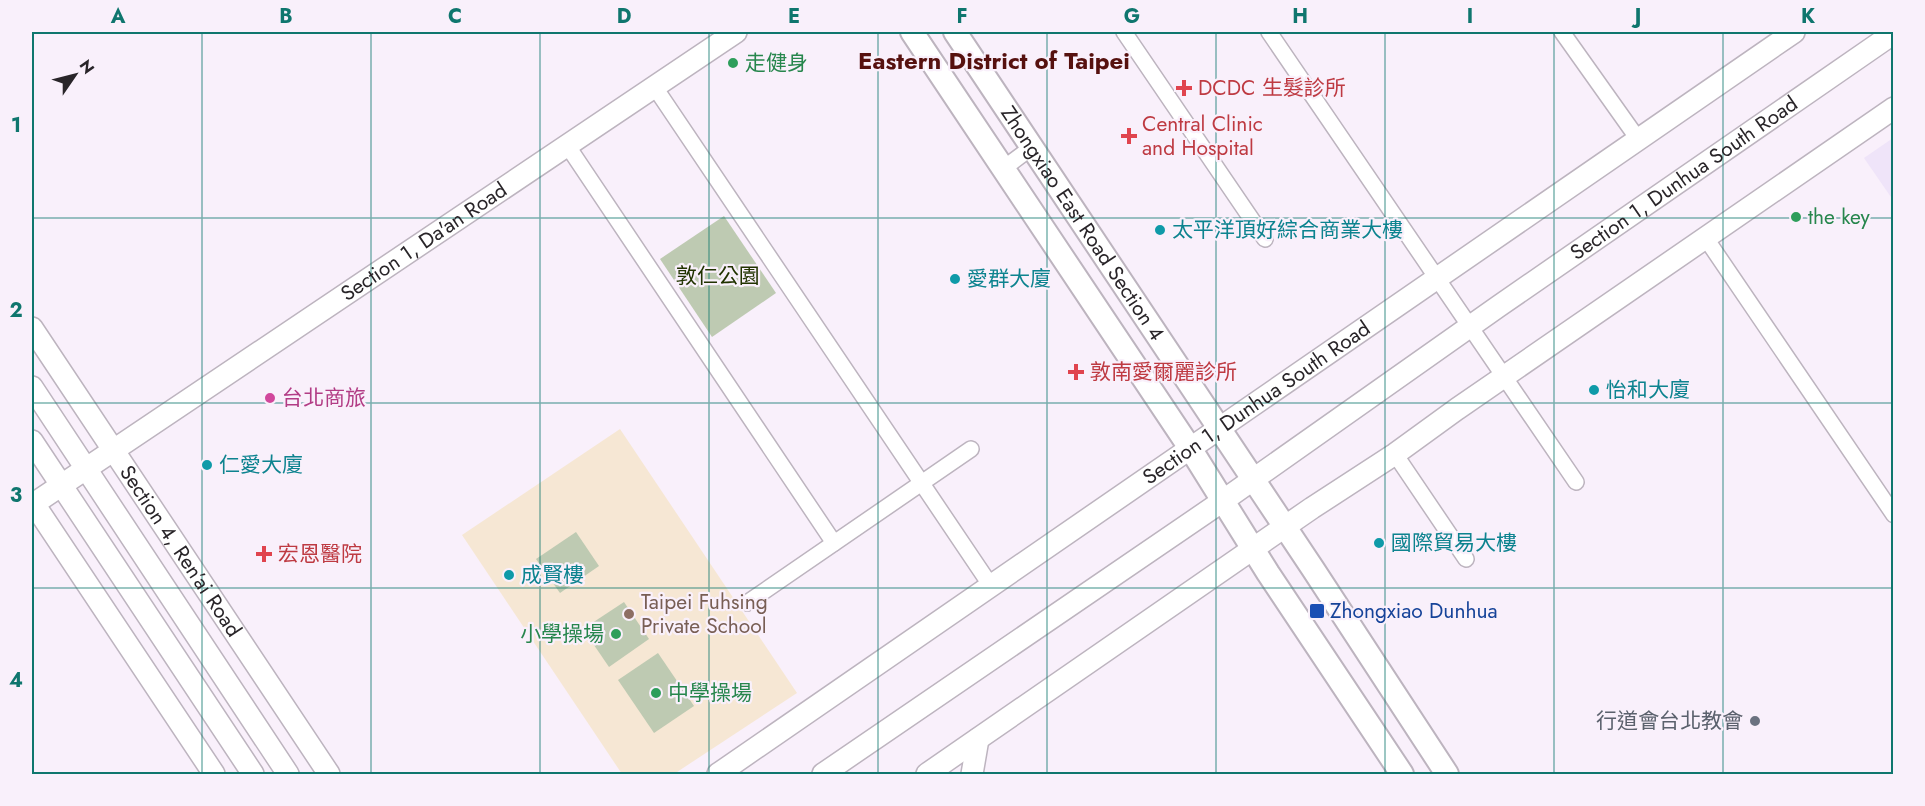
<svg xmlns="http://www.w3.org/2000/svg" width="1925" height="806" viewBox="0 0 1925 806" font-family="Jost,'Noto Sans TC',sans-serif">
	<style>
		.commercial { fill: #efe4f9 }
		.education { fill: #f6e7d4 }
		.green { fill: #becab2 }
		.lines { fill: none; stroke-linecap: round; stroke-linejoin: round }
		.street-casing { stroke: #bdb4bf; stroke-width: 18 }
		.secondary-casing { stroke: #bdb4bf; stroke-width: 24 }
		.primary-casing { stroke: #bdb4bf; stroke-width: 26 }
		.street { stroke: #fff; stroke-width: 15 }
		.secondary { stroke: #fff; stroke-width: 21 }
		.primary { stroke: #fff; stroke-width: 22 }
		.grid { fill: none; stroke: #0f766e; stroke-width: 1.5; stroke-opacity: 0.55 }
		.leisure-dot { fill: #2e9e5b; stroke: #f9f0fb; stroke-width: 2 }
		.health-dot { fill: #e0444e; stroke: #f9f0fb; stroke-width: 2 }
		.culture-dot { fill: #0f9aa8; stroke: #f9f0fb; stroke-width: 2 }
		.hotel-dot { fill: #d1479c; stroke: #f9f0fb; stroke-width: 2 }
		.transit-dot { fill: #1a4fb4; stroke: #f9f0fb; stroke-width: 2 }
		.education-dot { fill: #8d6e63; stroke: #f9f0fb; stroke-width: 2 }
		.worship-dot { fill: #6b7280; stroke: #f9f0fb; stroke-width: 2 }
		.labels { text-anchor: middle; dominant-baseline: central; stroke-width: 4.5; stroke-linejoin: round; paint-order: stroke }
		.leisure-label { font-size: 21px; fill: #27864d; stroke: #f9f0fb; text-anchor: start }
		.health-label { font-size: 21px; fill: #be3a42; stroke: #f9f0fb; text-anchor: start }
		.street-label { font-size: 21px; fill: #292529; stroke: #f9f0fb }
		.culture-label { font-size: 21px; fill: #0d838f; stroke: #f9f0fb; text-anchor: start }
		.park-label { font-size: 21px; fill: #213300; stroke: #f9f0fb }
		.hotel-label { font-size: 21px; fill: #b23c85; stroke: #f9f0fb; text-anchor: start }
		.education-label { font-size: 21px; fill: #785e54; stroke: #f9f0fb; text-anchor: start }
		.transit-label { font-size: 21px; fill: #164399; stroke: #f9f0fb; text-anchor: start }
		.worship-label { font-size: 21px; fill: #5b616d; stroke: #f9f0fb; text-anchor: end }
		.quarter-label { font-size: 24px; font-weight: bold; fill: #56110f; stroke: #f9f0fb }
		.neatline { fill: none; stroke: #0f766e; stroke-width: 2 }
		.grid-label { font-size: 20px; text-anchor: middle; font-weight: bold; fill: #0f766e }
	</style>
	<rect width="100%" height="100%" fill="#f9f0fb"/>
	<polygon class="commercial" points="1893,138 1893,200 1864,158"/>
	<polygon class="education" points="620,429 797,693 674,774 622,774 462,535"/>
	<g class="green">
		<polygon points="724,216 776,293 712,337 660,259"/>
		<polygon points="576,532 599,566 560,593 536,559"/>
		<polygon points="624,602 649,639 609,667 583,629"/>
		<polygon points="658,653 694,706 654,733 618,680"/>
	</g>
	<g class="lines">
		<defs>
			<g id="street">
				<polyline points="1124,32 1265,239"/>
				<polyline points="1269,32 1576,482"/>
				<polyline points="1562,32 1638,139"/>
				<polyline points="654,86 991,586"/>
				<polyline points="567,145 834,543"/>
				<polyline points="1004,168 1032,147"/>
				<polyline points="1705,237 1894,515"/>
				<polyline points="1395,454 1466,559"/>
				<polyline points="747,603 971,449"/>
			</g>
			<g id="secondary">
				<path id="s1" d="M32 328 329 774"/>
				<polyline points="32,387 288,774"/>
				<polyline points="32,441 253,774"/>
				<polyline points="32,501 214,774"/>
				<path id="s2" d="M32 505 736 32"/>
				<path id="s3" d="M718 774 1794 32"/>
				<path id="s4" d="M823 774 1224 500 1499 306 1894 33"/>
				<polyline points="927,774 1312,508 1395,454 1457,409 1894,108"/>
				<polyline points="972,774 978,739"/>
			</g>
			<g id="primary">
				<polyline points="912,32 1190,448 1268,573 1402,774"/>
				<path id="s5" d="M955 32 1313 569 1447 774"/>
			</g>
		</defs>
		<use href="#street" class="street-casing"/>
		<use href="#secondary" class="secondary-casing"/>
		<use href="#primary" class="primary-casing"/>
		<use href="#street" class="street"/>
		<use href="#secondary" class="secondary"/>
		<use href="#primary" class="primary"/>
	</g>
	<path class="grid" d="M202 32V774M371 32V774M540 32V774M709 32V774M878 32V774M1047 32V774M1216 32V774M1385 32V774M1554 32V774M1723 32V774M32 218H1894M32 403H1894M32 588H1894"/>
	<g class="leisure-dot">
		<circle cx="733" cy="63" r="6"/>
		<circle cx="1796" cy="217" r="6"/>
		<circle cx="616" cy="634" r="6"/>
		<circle cx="656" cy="693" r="6"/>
	</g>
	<g class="health-dot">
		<path d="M1181 79h6v6h6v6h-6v6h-6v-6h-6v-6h6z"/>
		<path d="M1126 127h6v6h6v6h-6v6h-6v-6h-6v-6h6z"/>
		<path d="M1073 363h6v6h6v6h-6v6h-6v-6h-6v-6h6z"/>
		<path d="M261 545h6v6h6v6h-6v6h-6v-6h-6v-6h6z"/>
	</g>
	<g class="culture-dot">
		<circle cx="1160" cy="230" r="6"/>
		<circle cx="955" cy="279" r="6"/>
		<circle cx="1594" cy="390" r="6"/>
		<circle cx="207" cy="465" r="6"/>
		<circle cx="1379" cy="543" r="6"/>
		<circle cx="509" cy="575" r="6"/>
	</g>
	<circle class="hotel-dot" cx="270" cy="398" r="6"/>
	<rect class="transit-dot" x="1309" y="603" width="16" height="16" rx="3"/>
	<circle class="education-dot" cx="629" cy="614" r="6"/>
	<circle class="worship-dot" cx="1755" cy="721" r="6"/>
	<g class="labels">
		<g class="leisure-label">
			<text x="745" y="63">走健身</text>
			<text x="1808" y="217">the key</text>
			<text x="604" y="634" text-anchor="end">小學操場</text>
			<text x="668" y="693">中學操場</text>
		</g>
		<g class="health-label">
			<text x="1198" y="88">DCDC 生髮診所</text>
			<text x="1142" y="124">Central Clinic<tspan x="1142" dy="24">and Hospital</tspan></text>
			<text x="1090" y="372">敦南愛爾麗診所</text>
			<text x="278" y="554">宏恩醫院</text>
		</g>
		<g class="street-label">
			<text stroke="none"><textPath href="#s4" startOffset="1047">Section 1, Dunhua South Road</textPath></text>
			<text stroke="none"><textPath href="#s5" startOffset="230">Zhongxiao East Road Section 4</textPath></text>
			<text stroke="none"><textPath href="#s2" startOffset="472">Section 1, Da'an Road</textPath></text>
			<text stroke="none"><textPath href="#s3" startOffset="654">Section 1, Dunhua South Road</textPath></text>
			<text stroke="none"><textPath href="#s1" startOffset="268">Section 4, Ren’ai Road</textPath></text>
		</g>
		<g class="culture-label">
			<text x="1172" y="230">太平洋頂好綜合商業大樓</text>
			<text x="967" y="279">愛群大廈</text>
			<text x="1606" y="390">怡和大廈</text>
			<text x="219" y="465">仁愛大廈</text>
			<text x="1391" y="543">國際貿易大樓</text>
			<text x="521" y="575">成賢樓</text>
		</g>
		<g class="park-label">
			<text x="718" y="276">敦仁公園</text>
		</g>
		<g class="hotel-label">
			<text x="282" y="398">台北商旅</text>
		</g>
		<g class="education-label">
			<text x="641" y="602">Taipei Fuhsing<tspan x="641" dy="24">Private School</tspan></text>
		</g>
		<g class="transit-label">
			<text x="1330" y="611">Zhongxiao Dunhua</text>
		</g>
		<g class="worship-label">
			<text x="1743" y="721">行道會台北教會</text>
		</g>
		<g class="quarter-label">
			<text x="994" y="60">Eastern District of Taipei</text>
		</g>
	</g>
	<rect width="1925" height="806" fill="none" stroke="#f9f0fb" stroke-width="66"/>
	<g transform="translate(75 75) rotate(55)" stroke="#f9f0fb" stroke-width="4.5" paint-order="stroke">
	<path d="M0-4.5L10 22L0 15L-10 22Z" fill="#292529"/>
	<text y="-9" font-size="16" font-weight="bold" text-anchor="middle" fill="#292529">N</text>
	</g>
	<rect x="33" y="33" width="1859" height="740" class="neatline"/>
	<g class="grid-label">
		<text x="118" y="23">A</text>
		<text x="286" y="23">B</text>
		<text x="455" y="23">C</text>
		<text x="624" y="23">D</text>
		<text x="794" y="23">E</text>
		<text x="962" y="23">F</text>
		<text x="1132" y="23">G</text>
		<text x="1300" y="23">H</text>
		<text x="1470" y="23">I</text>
		<text x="1638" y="23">J</text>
		<text x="1808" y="23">K</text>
		<text x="16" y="132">1</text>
		<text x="16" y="317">2</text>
		<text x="16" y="502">3</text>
		<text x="16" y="687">4</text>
	</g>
</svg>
